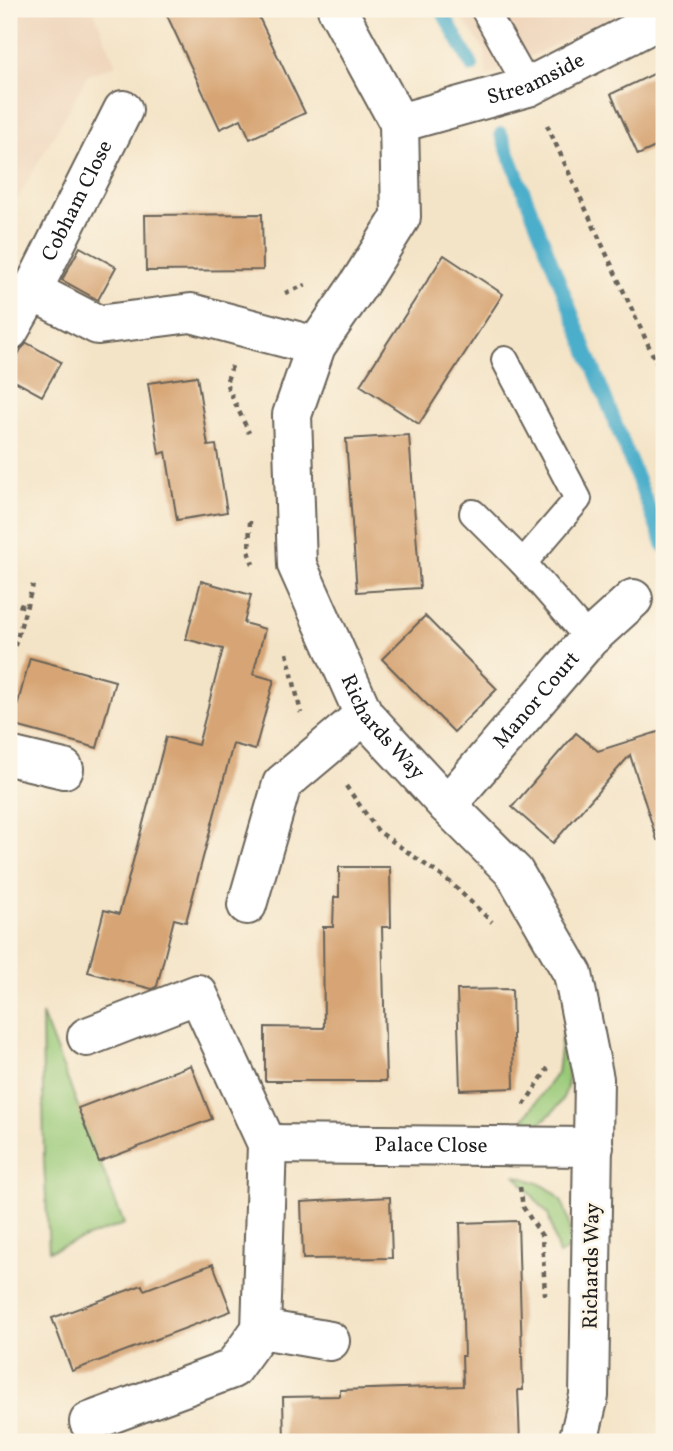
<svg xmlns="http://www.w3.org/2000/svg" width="673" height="1451" viewBox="0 0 673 1451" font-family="Vollkorn,serif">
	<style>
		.built { fill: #efd6bc }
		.green { fill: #99c978; stroke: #5a724a; stroke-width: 2 }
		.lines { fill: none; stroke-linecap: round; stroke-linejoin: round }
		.stream { stroke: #4baeca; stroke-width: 14 }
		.building { fill: #d7a575 }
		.service-casing { stroke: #686258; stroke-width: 30 }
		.minor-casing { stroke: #686258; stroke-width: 42 }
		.path { stroke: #686258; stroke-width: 4.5; stroke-dasharray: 5 5; stroke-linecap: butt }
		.service { stroke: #fff; stroke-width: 26 }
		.minor { stroke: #fff; stroke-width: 38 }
		.labels { text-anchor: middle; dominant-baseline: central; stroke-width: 5; stroke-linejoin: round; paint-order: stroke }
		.street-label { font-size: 21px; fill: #1c1c1c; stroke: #fcf5e5 }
	</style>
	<rect width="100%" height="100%" fill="#fcf5e5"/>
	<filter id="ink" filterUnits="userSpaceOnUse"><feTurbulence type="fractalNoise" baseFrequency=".0143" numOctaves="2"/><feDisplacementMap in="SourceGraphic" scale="14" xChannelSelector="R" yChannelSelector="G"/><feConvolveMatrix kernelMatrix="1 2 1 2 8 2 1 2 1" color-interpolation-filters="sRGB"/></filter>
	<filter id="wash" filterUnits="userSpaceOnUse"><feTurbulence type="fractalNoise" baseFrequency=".00686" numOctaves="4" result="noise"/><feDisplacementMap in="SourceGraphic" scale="28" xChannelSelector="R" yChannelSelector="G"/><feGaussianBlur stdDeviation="1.57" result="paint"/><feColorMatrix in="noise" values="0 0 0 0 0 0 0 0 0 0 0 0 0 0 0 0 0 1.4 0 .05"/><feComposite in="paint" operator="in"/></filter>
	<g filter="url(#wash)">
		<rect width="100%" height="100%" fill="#f4e4c7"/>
		<g class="built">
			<polygon points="9,9 93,9 116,65 88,75 9,214"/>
			<polygon points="455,9 629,9 487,77 485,50"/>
		</g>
		<g class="green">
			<polygon points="42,1014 124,1224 49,1251 44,1162"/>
			<path d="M562 1033C570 1066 576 1094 546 1118 537 1126 531 1132 519 1135L521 1123 557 1073Z"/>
			<path d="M516 1176C559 1186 571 1203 570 1247L559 1255 548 1214Z"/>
		</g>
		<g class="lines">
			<g class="stream">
				<polyline points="441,9 472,66"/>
				<polyline points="501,134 664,546"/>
			</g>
		</g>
		<g id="blocks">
			<g class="building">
				<polygon points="164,9 255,9 305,113 250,139 241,119 220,129"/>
				<polygon points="664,69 664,143 638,155 611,94"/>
				<polygon points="262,214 263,270 146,271 145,215"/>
				<polygon points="80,247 116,267 98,300 62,280"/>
				<polygon points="444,255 503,294 419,424 360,385"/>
				<polygon points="27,343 61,362 42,396 9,378 9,372 21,349"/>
				<polygon points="197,376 208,446 216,445 227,512 177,520 166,452 159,454 148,383"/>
				<polygon points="409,435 420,588 357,592 346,439"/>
				<polygon points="201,581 251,595 244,623 265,629 253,674 274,680 255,750 233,744 186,922 174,919 157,986 152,989 88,972 104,910 119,914 166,737 198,745 223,649 186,639"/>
				<polygon points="425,616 497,689 454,732 382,659"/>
				<polygon points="30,658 115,681 97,748 12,725"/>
				<polygon points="664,730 664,839 657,840 630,755 553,843 512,807 576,733 598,751"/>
				<polygon points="339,867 390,867 391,927 382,927 386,1081 265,1081 265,1027 324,1028 323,927 333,927 334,897 339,897"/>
				<polygon points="512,989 514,1088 460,1090 457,990"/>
				<polygon points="191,1065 212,1119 99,1162 78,1108"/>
				<polygon points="390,1197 392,1258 303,1259 301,1202"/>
				<polygon points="518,1221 523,1390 518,1390 520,1442 284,1442 283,1397 340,1396 340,1390 463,1386 462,1356 464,1356 460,1223"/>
				<polygon points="213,1264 231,1311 72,1371 52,1318 142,1285 144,1290"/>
			</g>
		</g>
	</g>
	<g filter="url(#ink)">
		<use href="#blocks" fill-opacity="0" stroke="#686258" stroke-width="2"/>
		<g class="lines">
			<defs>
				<g id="service">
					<polyline points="484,9 528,87"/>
					<polyline points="505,360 578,499 523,563"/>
					<polyline points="473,513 523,563 589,639"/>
				</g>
				<g id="minor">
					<path id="s1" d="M337 9 399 123 401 217 359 284 316 346 292 415 297 565 364 715 447 805 514 872 573 974 594 1079 589 1396 578 1442"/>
					<path id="s2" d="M399 123 528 87 664 17"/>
					<polyline points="32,291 98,325 191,313 316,346"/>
					<path id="s3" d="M9 331 32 291 123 110"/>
					<polyline points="9,756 64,769"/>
					<path id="s4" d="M447 805 589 639 633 599"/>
					<polyline points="247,905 282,784 364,715"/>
					<polyline points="87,1037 198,994 267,1144 261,1329"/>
					<path id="s5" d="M267 1144 594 1147"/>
					<polyline points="89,1422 232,1369 261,1329 330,1341"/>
				</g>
			</defs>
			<use href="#service" class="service-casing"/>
			<use href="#minor" class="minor-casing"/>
			<g class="path">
				<polyline points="547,125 664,379"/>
				<polyline points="285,293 306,285"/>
				<polyline points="232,366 226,383 249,433"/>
				<polyline points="250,521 249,554 253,564"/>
				<polyline points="9,602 26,607"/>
				<polyline points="287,653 301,713"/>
				<polyline points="9,665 33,585"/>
				<polyline points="346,786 378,831 450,882 492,922"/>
				<polyline points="524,1105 548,1068"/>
				<polyline points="520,1187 523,1207 542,1236 545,1295"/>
			</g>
			<use href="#service" class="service"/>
			<use href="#minor" class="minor"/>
		</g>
	</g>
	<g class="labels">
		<g class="street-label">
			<text stroke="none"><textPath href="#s2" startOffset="144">Streamside</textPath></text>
			<text stroke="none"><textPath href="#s3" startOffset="147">Cobham Close</textPath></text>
			<text stroke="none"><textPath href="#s4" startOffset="138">Manor Court</textPath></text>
			<text stroke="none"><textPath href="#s1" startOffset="786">Richards Way</textPath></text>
			<text stroke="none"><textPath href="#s5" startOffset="164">Palace Close</textPath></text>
			<text transform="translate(592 1266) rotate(-89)">Richards Way</text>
		</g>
	</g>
	<rect width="673" height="1451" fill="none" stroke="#fcf5e5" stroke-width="35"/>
</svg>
